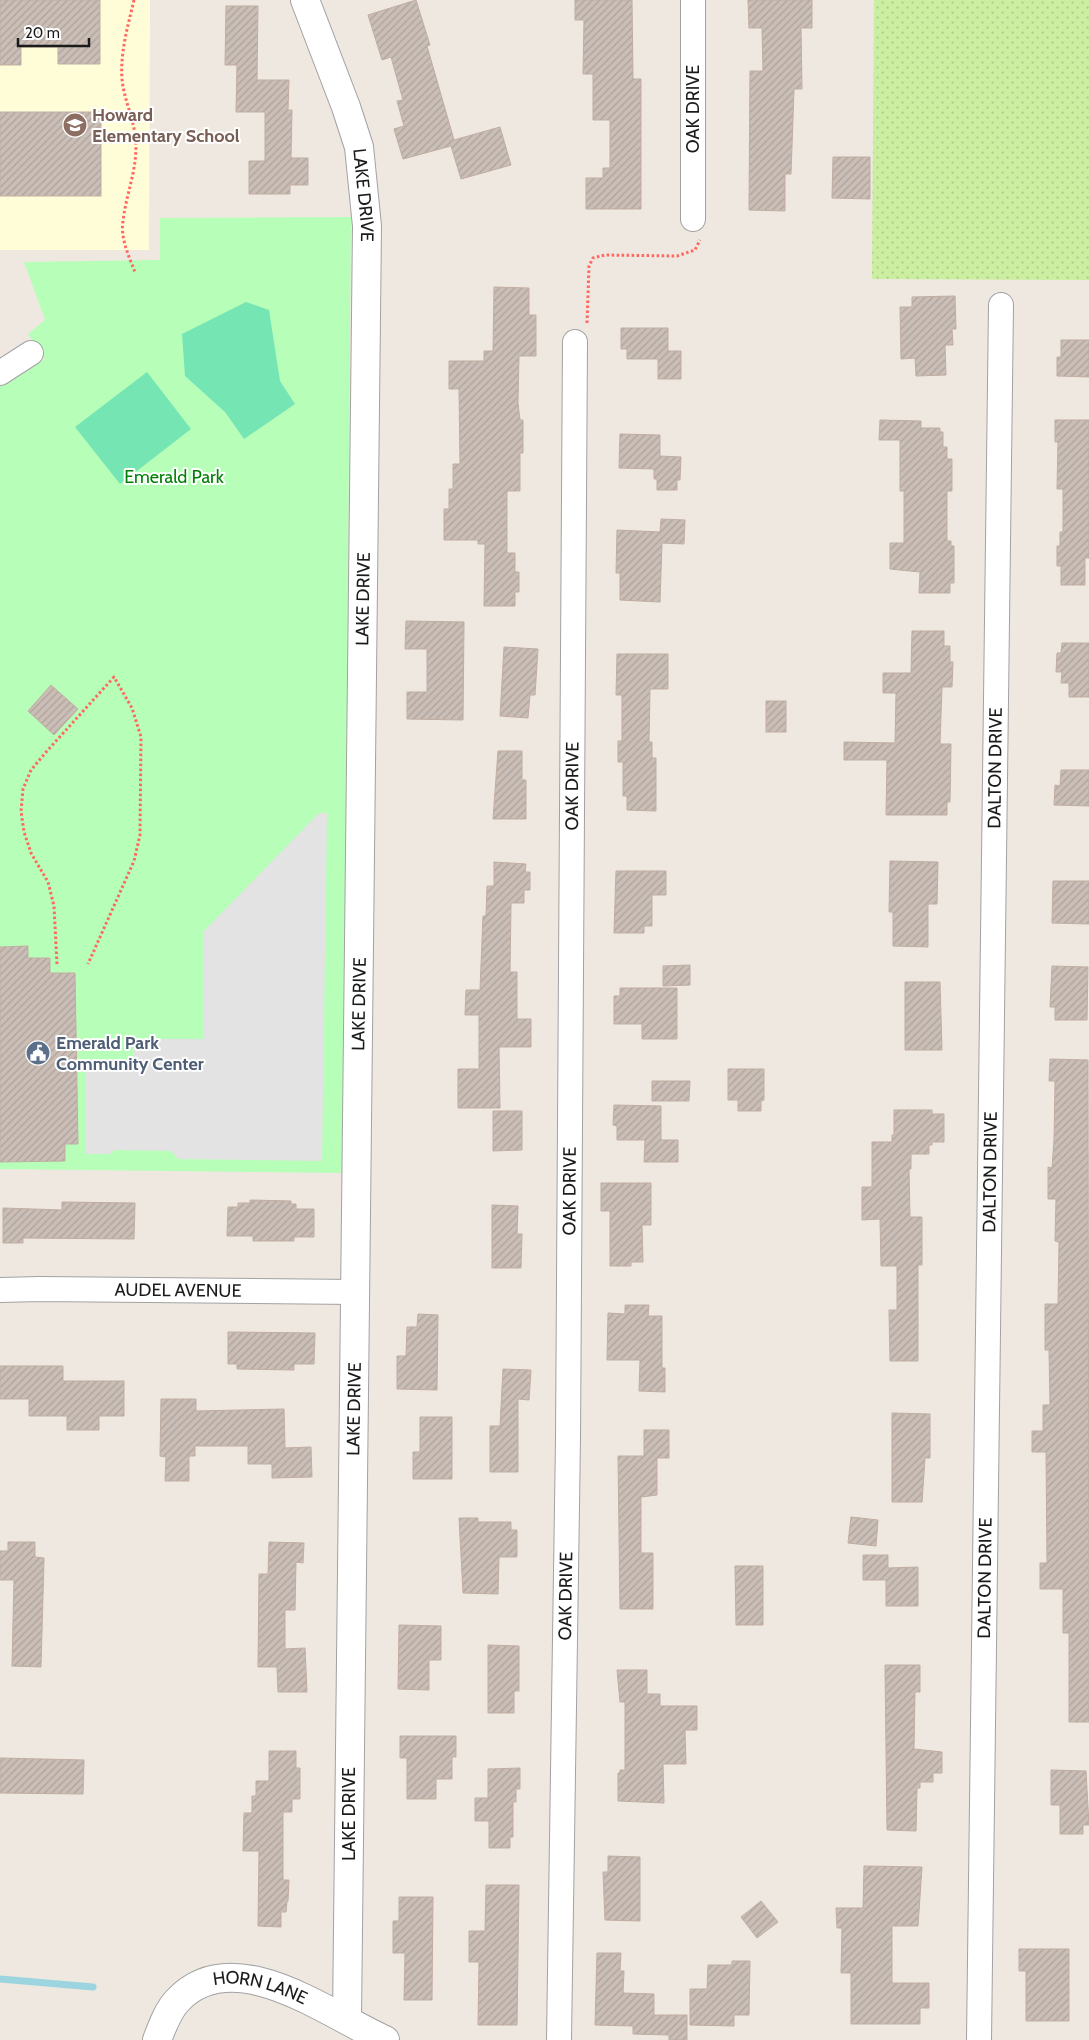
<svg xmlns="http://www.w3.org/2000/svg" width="1089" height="2040" viewBox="0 0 1089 2040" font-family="Cabin,sans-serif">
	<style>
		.education { fill: #fffdd8 }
		.grass { fill: url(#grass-dots) }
		.park { fill: #b7feb9 }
		.pitch { fill: #76e5b4 }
		.parking { fill: #e3e3e3 }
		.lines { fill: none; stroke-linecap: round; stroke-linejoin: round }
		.stream { stroke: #9cd4e0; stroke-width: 7 }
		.building { fill: url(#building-hatch); stroke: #c1ada1 }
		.minor-casing { stroke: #a2a2a2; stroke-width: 26 }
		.tertiary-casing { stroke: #a2a2a2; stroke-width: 30 }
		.path { stroke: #ff6760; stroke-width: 3; stroke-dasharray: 2.5 2.5; stroke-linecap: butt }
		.minor { stroke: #fff; stroke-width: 24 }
		.tertiary { stroke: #fff; stroke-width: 28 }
		.labels { text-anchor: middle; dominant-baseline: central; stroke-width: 4; stroke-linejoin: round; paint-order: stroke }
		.street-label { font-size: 18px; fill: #1b1b1b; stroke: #fff }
		.education-label { font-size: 18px; font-weight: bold; fill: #785e54; stroke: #fff; text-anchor: start }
		.park-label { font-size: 18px; fill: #028006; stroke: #fff }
		.service-label { font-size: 18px; font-weight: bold; fill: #4e5e75; stroke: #fff; text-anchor: start }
	</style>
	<defs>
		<pattern id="grass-dots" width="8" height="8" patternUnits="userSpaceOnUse" patternTransform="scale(1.25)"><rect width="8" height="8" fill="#cbeea0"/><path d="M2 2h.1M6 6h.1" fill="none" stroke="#aecc89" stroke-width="1.8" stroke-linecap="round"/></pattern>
		<pattern id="building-hatch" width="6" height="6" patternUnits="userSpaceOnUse" patternTransform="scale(1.25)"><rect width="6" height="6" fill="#cabeb6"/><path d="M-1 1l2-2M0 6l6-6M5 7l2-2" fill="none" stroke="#ada39c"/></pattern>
	</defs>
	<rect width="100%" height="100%" fill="#eee8e0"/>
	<polygon class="education" points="0,0 150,0 149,250 0,250"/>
	<polygon class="grass" points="874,0 1089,0 1089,280 872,279"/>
	<polygon class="park" points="351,217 343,1173 0,1169 0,385 45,359 28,334 45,320 24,262 160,260 160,218"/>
	<g class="pitch">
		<polygon points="246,302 269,310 280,381 295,404 244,439 225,412 185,376 182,334"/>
		<polygon points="147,372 191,429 120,484 75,427"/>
	</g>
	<polygon class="parking" points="319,813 327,813 322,1161 178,1159 171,1151 114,1150 110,1154 85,1154 85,1064 133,1064 133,1039 204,1039 204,931"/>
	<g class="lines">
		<polyline class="stream" points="0,1979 93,1987"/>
	</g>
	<g class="building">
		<polygon points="0,0 100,0 100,64 58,64 58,47 21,47 21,65 0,65"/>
		<polygon points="416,0 430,45 427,46 454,140 500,127 511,165 461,179 451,146 403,159 394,129 404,126 397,101 403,100 391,57 382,60 368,15"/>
		<polygon points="575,0 632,0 633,79 641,79 641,209 586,209 586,178 603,178 603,168 610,168 610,120 593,120 593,74 583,74 584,20 575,20"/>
		<polygon points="748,0 812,0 812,28 801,28 802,89 794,89 791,174 785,174 785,211 749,210 750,71 763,71 762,28 749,28"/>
		<polygon points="226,6 258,6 257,80 289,80 288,110 292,110 291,158 308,158 308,185 290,185 290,194 249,194 249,161 265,161 265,112 236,112 237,65 225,65"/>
		<rect x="0" y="112" width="101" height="84"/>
		<polygon points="833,157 870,157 870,199 832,198"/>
		<polygon points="494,287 529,288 529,315 536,315 536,356 519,356 518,403 520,420 523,420 523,453 520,453 520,491 507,491 507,553 515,553 515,572 519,572 519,592 515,592 515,606 484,606 485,544 478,544 478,540 444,540 444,509 449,509 449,489 453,489 453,464 460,464 459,389 449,389 449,361 484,361 484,351 493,351"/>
		<polygon points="955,296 956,329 952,329 953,345 945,345 946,375 916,376 915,358 901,359 900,307 912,307 912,297"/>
		<polygon points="621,328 668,328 668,351 681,351 681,379 658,379 658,359 627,359 627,349 621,349"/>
		<polygon points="1061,340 1089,340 1089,377 1057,376 1057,357 1061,357"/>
		<polygon points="880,420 921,421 921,428 940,428 940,432 943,432 943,447 947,447 947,459 952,459 952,491 947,491 947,541 951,541 951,546 954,546 954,583 950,583 950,593 919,593 920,572 890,569 890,543 904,543 904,491 900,491 900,440 879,440"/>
		<polygon points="1055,420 1089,420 1089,558 1085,558 1085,585 1061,585 1061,566 1057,566 1057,546 1060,546 1060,532 1063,532 1063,489 1057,489 1058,442 1055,442"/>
		<polygon points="620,434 660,435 660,456 681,457 680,480 677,480 677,490 657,490 657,479 654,479 654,469 619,468"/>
		<polygon points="661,519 685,520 684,544 662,543 660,602 620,600 620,573 616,573 617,530 660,532"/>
		<polygon points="406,621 464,622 463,720 407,719 407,692 427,692 427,649 405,649"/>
		<polygon points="912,631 944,631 944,646 950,646 950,662 953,662 952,687 942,687 940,744 951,744 950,802 947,802 947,815 886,815 887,760 844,760 844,742 895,743 896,693 883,693 883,673 911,673"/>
		<polygon points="1062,643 1089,643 1089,697 1069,697 1069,683 1061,683 1062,672 1056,672 1057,653 1061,653"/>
		<polygon points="504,647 538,649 535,695 530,695 528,718 500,716"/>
		<polygon points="617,654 668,654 668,689 650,689 649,742 652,742 652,758 656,758 656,811 627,810 627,796 623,796 623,762 618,762 618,741 622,741 622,695 616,695"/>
		<polygon points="51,685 78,709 54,735 28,711"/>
		<rect x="766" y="701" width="20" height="31"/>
		<polygon points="498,751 522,751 522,780 526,780 526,819 493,819"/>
		<polygon points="1061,770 1089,770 1089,806 1054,805 1055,785 1060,786"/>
		<polygon points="890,861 938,862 937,904 928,904 928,947 893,946 893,912 889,912"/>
		<polygon points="494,862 526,864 525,872 530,872 530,890 524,890 524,903 511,903 510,972 517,972 517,1019 531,1019 531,1047 499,1047 500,1108 458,1108 458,1069 479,1069 479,1015 465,1015 466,990 480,990 483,916 486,916 487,886 494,886"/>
		<polygon points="616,871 666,871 666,895 652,895 652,926 644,926 644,933 614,933"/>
		<polygon points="1053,881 1089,881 1089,924 1052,923"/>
		<polygon points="28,946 28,958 50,958 50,973 75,973 78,1144 65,1144 65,1161 0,1162 0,947"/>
		<polygon points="690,965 690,985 663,986 663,966"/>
		<polygon points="1052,966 1088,967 1087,1020 1055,1020 1055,1007 1050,1007"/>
		<polygon points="905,982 940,982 942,1050 905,1050"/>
		<polygon points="620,988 677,988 677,1039 642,1039 642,1024 614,1024 614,996 620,996"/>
		<polygon points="1050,1059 1088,1060 1089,1722 1069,1722 1069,1633 1063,1633 1063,1589 1040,1589 1040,1563 1047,1563 1046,1452 1032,1452 1032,1431 1043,1431 1043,1405 1050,1405 1049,1350 1045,1350 1045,1304 1058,1304 1059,1242 1055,1241 1056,1199 1048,1199 1048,1167 1052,1168 1054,1140 1055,1081 1049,1081"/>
		<polygon points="728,1069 764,1069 764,1100 761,1101 761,1111 738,1111 738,1100 728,1100"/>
		<polygon points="652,1081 690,1081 689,1101 652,1101"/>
		<polygon points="614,1105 661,1106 661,1140 678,1140 678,1162 644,1162 645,1140 617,1140 617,1126 613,1125"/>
		<polygon points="894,1110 932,1110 932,1114 944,1114 944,1142 932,1142 932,1145 929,1145 929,1154 911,1154 911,1169 909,1169 910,1217 922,1217 922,1265 918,1265 918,1361 890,1361 889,1310 897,1310 897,1266 881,1266 880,1219 862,1220 862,1187 872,1187 872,1142 892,1142 892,1135 894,1135"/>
		<polygon points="493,1111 522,1111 522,1150 493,1151"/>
		<polygon points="601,1183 651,1183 651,1225 642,1225 643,1262 631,1262 631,1266 610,1266 610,1211 601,1211"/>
		<polygon points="250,1200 291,1201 291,1204 296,1204 296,1209 314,1209 314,1237 294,1237 294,1241 253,1241 253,1236 227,1236 228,1207 238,1207 238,1203 250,1203"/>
		<polygon points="62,1202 135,1203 134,1239 23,1238 23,1243 3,1243 3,1208 62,1210"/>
		<polygon points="492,1205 518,1206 517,1234 522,1234 521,1268 492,1268"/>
		<polygon points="625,1305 649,1305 648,1316 662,1316 662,1368 665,1368 665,1392 639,1391 640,1360 607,1360 608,1313 625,1314"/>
		<polygon points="418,1314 438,1315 437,1390 397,1389 397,1356 406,1356 407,1327 417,1327"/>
		<polygon points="228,1332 315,1333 314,1364 294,1364 294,1370 237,1369 237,1364 228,1364"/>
		<polygon points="0,1366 63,1366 63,1381 124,1381 124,1416 99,1416 99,1430 67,1430 67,1416 29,1416 29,1399 0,1399"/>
		<polygon points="503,1369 531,1370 529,1400 518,1399 518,1472 490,1472 490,1426 500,1426"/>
		<polygon points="161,1399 196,1399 196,1411 284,1409 285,1448 311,1447 312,1477 272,1478 272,1464 248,1464 248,1446 195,1446 195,1456 189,1456 189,1481 165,1481 166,1457 160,1456"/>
		<polygon points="892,1413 930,1414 930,1458 925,1458 922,1502 892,1502"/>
		<polygon points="420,1417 452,1417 452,1479 413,1479 413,1452 420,1452"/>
		<polygon points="644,1430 669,1430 669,1458 657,1458 657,1495 641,1497 641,1553 653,1553 653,1609 620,1609 618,1456 644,1456"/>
		<polygon points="851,1517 878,1520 876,1546 848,1543"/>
		<polygon points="459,1518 478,1518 478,1522 511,1522 511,1530 517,1530 517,1557 499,1557 498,1594 463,1593"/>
		<polygon points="8,1542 35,1542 35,1557 44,1558 41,1667 12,1666 14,1580 0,1580 0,1551 8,1551"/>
		<polygon points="269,1542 304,1543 303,1563 296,1562 295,1610 285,1610 285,1649 305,1648 307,1692 278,1692 277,1667 258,1667 259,1574 268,1574"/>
		<polygon points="863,1555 888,1555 888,1568 918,1567 918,1606 886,1606 886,1580 863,1580"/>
		<polygon points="735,1566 763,1566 763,1625 736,1625"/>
		<polygon points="399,1625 441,1626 441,1660 429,1660 429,1690 398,1689"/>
		<polygon points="488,1645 519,1646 519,1691 514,1691 514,1713 488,1713"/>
		<polygon points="885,1665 920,1665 920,1692 915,1692 914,1749 942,1752 942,1773 933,1773 933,1782 920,1782 920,1788 917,1788 916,1831 887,1830"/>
		<polygon points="617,1670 647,1670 647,1694 660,1694 660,1706 697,1706 697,1730 685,1730 686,1764 663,1764 664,1803 618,1801 618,1773 620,1773 620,1770 625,1770 625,1702 620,1702"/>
		<polygon points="400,1736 456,1736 456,1757 452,1757 452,1779 436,1779 436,1799 407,1799 407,1758 400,1758"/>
		<polygon points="269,1751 296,1751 296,1768 300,1768 300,1799 292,1799 292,1812 283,1812 283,1880 289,1880 288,1901 287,1901 286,1912 281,1912 281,1927 258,1926 259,1851 243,1851 244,1813 252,1813 252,1796 256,1796 256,1781 269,1781"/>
		<polygon points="0,1758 84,1760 83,1794 0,1793"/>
		<polygon points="520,1768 520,1789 516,1789 516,1802 513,1802 513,1837 510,1837 510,1848 489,1848 489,1821 475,1821 475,1798 488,1798 488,1769"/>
		<polygon points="1051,1770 1086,1771 1089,1825 1083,1825 1083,1834 1060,1834 1060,1805 1051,1805"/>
		<polygon points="608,1856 640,1857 640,1921 605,1920 603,1872 608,1872"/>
		<polygon points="864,1866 922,1867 918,1926 892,1926 892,1983 929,1983 929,2008 920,2008 920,2024 851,2024 851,1973 841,1973 842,1928 837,1928 836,1908 863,1908"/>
		<polygon points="486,1885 519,1885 517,2025 478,2025 479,1962 469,1962 469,1931 485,1931"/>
		<polygon points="399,1897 433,1897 432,2000 404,2000 405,1953 393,1953 393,1921 399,1921"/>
		<polygon points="761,1901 778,1922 757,1938 741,1917"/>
		<polygon points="1019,1949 1069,1949 1069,2021 1026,2021 1026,1971 1019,1971"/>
		<polygon points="597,1953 621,1953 620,1971 624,1971 623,1993 654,1994 654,2015 687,2015 687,2040 669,2040 669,2035 633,2034 633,2026 595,2025"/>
		<polygon points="732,1961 750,1961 749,2015 734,2015 734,2026 690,2025 690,1989 707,1989 708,1965 732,1965"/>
	</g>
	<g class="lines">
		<defs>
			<g id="minor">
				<polyline points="693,219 693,0"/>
				<polyline points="0,373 31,353"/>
				<path id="s1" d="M0 1290 40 1289 356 1292"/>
				<path id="s2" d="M559 2040 568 1439 575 342"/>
				<path id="s3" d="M979 2040 1001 305"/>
			</g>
			<g id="tertiary">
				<path id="s4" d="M305 0 346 107 359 147 367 226 347 2019"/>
				<path id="s5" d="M157 2040C162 2027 168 2010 178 2000 234 1941 329 2015 385 2040"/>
			</g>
		</defs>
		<use href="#minor" class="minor-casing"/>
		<use href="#tertiary" class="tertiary-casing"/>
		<g class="path">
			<path d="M134 0C128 26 120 52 122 79 124 101 136 123 136 146 136 173 126 195 123 221 120 237 129 257 135 272"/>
			<polyline points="587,323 589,266 593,258 605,255 677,256 695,250 700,240"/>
			<polyline points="57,964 54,906 48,882 31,853 24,832 21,811 23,789 31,770 47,751 114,677 132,708 141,737 140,835 134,861 88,964"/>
		</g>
		<use href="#minor" class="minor"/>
		<use href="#tertiary" class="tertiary"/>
	</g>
	<defs>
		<symbol id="school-disc" viewBox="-11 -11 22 22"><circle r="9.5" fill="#8d6e63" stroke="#fff"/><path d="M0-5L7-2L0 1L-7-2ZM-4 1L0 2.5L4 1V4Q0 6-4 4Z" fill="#fff"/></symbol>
		<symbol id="civic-disc" viewBox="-11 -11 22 22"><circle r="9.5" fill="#5c6f8a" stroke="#fff"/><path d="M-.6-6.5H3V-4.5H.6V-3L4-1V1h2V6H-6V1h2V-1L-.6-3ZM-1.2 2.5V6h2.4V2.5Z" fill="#fff"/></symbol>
	</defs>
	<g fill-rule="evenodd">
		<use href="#school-disc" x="61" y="111" width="28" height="28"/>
		<use href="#civic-disc" x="24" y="1039" width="28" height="28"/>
	</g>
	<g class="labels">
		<g class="street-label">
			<text transform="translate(693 109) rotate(-90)">OAK DRIVE</text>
			<text stroke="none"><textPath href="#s4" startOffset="205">LAKE DRIVE</textPath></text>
			<text transform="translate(363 599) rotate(-89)">LAKE DRIVE</text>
			<text stroke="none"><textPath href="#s3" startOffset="1272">DALTON DRIVE</textPath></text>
			<text stroke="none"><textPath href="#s2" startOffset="1254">OAK DRIVE</textPath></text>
			<text transform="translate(359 1004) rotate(-89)">LAKE DRIVE</text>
			<text stroke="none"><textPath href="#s3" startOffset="868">DALTON DRIVE</textPath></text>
			<text stroke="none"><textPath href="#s2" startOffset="849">OAK DRIVE</textPath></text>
			<text stroke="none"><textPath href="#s1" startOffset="178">AUDEL AVENUE</textPath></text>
			<text transform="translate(354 1409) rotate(-89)">LAKE DRIVE</text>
			<text stroke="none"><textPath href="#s3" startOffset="462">DALTON DRIVE</textPath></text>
			<text stroke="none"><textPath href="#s2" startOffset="444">OAK DRIVE</textPath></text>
			<text transform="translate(349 1814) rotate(-90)">LAKE DRIVE</text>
			<text stroke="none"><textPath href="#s5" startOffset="135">HORN LANE</textPath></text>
		</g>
		<g class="education-label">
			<text x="92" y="115">Howard<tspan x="92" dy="21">Elementary School</tspan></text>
		</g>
		<g class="park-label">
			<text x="174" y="477">Emerald Park</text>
		</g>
		<g class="service-label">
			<text x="56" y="1043">Emerald Park<tspan x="56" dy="21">Community Center</tspan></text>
		</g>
	</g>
	<path d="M18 38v8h71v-8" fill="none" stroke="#1b1b1b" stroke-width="2.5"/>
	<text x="25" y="38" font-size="15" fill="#1b1b1b" stroke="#ffffff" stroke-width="4" paint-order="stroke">20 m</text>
</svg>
